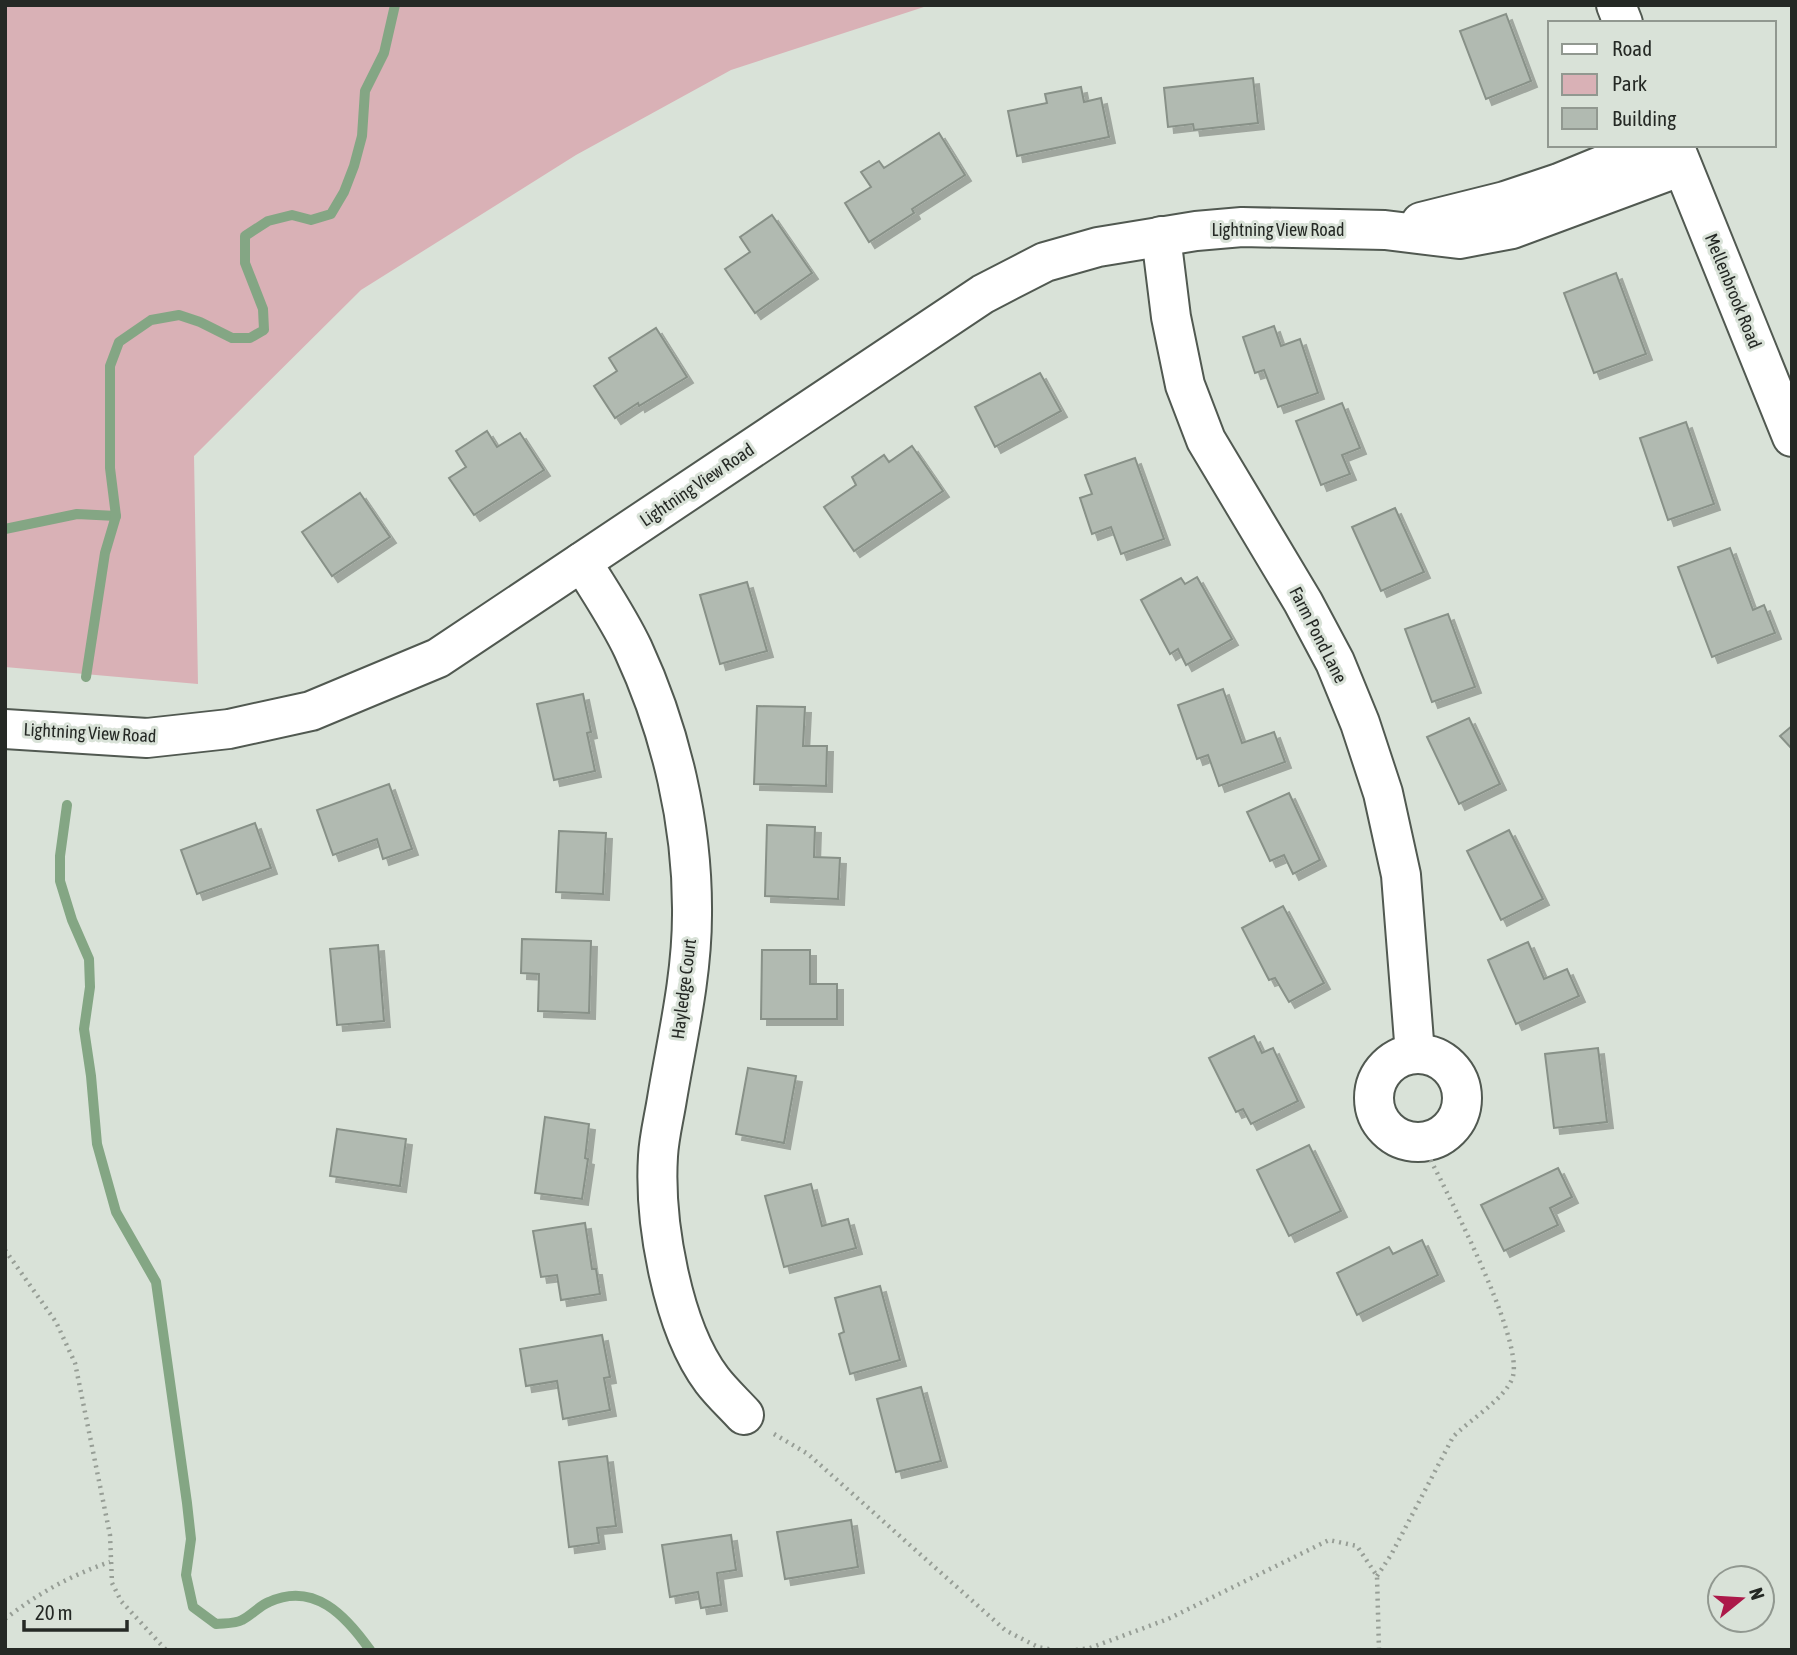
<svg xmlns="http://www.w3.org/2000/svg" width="1797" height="1655" font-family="'Asap Condensed',sans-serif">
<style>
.green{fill:#d9b1b6}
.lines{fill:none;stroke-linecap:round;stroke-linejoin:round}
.stream{stroke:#84a684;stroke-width:10}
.building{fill:#b1bab1;stroke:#889188;stroke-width:2;filter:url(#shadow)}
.minor-casing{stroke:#515951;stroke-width:42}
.path{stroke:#979e96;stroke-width:4.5;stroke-dasharray:2 5;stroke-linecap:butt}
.minor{stroke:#fff;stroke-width:38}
.labels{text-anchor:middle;stroke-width:6;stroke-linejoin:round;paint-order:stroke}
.street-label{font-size:18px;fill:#252925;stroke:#d9e2d8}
</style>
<defs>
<filter id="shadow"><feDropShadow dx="6" dy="6" stdDeviation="0" flood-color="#0004"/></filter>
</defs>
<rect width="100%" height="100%" fill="#d9e2d8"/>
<path class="green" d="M5 5H930L731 70 576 155 361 290 194 456 198 684 5 667Z"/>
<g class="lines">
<g class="stream">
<path d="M5 529 77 514 116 516"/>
<path d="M86 677 105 553 116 516 110 468V366L119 342 151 320 179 315 200 322 232 338H250L264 330 263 309 245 263V236L268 221 292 215 311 220 331 214 344 192 354 166 362 136 365 91 384 53 395 5"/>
<path d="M67 805 60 856V881L72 920 89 959 90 987 84 1029 91 1076 97 1144 116 1212 156 1282 187 1503 191 1539 186 1575 193 1607 216 1624C224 1623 235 1624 242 1620 252 1615 259 1606 269 1602 314 1581 346 1616 370 1650"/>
</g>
</g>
<g class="building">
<path d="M1506 14 1531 81 1486 99 1460 31Z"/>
<path d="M1253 78 1258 123 1194 130 1193 124 1168 127 1164 88Z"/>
<path d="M1081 87 1084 102 1101 98 1109 137 1017 156 1008 111 1047 103 1045 94Z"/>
<path d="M939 133 965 175 912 209 914 213 869 242 845 203 871 187 861 172 879 161 884 168Z"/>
<path d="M772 215 812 273 755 313 725 269 750 252 740 237Z"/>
<path d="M1616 273 1646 354 1594 373 1564 293Z"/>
<path d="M1274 326 1281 346 1300 339 1318 393 1278 407 1264 370 1255 373 1243 337Z"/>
<path d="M656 328 687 377 639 406 638 403 615 418 594 386 617 371 609 358Z"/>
<path d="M1040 373 1061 411 995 447 975 407Z"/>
<path d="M1342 403 1360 448 1342 455 1350 474 1321 485 1296 421Z"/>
<path d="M1686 422 1714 504 1668 520 1640 438Z"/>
<path d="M487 431 497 447 520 433 544 470 474 515 449 478 466 467 456 451Z"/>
<path d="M912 446 943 491 854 551 824 507 856 485 852 477 884 455 889 462Z"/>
<path d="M1135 458 1164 539 1121 554 1111 527 1092 534 1080 498 1092 494 1085 475Z"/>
<path d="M360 493 390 537 332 576 302 532Z"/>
<path d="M1395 508 1424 572 1381 591 1352 527Z"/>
<path d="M1730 548 1753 610 1764 605 1775 633 1712 657 1678 567Z"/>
<path d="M1197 577 1232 639 1186 665 1178 649 1170 654 1141 600 1181 578 1185 584Z"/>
<path d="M747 582 767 651 720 664 700 595Z"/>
<path d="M1448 614 1475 687 1432 702 1405 629Z"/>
<path d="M1223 689 1242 743 1274 732 1285 762 1219 786 1208 755 1197 759 1178 705Z"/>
<path d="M583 694 591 732 587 733 595 771 554 780 537 704Z"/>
<path d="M757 706 805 707 803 746H827L826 786 754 784Z"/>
<path d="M1469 718 1500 784 1459 804 1427 737Z"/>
<path d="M1792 726V749L1780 736Z"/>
<path d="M389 784 412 849 383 859 377 839 333 855 317 810Z"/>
<path d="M1289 793 1320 860 1293 874 1284 855 1270 861 1247 812Z"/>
<path d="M255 823 271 868 197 894 181 850Z"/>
<path d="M767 825 815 827 814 857 840 858 838 899 765 896Z"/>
<path d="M1509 830 1543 899 1501 920 1467 851Z"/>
<path d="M559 831 606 833 603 894 556 892Z"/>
<path d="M1283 906 1324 983 1289 1002 1275 978 1269 980 1242 928Z"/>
<path d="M522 939 591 941 589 1013 538 1011 539 974 521 973Z"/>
<path d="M1528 942 1544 979 1567 969 1579 996 1516 1024 1488 960Z"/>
<path d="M378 945 384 1021 337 1025 330 949Z"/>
<path d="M762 950H810V984H837V1019H761Z"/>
<path d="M1254 1036 1262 1053 1273 1048 1298 1101 1251 1124 1243 1109 1236 1112 1209 1058Z"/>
<path d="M1598 1048 1607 1122 1554 1128 1545 1054Z"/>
<path d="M748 1068 796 1076 784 1143 736 1134Z"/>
<path d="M545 1117 589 1124 585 1158 588 1159 582 1199 535 1193Z"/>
<path d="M337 1129 406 1139 400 1186 330 1176Z"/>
<path d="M1309 1145 1341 1211 1289 1236 1257 1170Z"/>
<path d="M1558 1168 1572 1197 1550 1208 1558 1225 1504 1251 1481 1205Z"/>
<path d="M811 1184 822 1226 848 1219 856 1248 784 1267 765 1196Z"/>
<path d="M585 1223 592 1269H596L600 1294 561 1300 557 1275 541 1277 533 1231Z"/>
<path d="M1422 1240 1438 1275 1357 1315 1337 1273 1389 1247 1393 1254Z"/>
<path d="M880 1286 900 1360 850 1374 839 1334 844 1332 835 1298Z"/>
<path d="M602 1335 610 1377 604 1378 610 1410 563 1419 557 1381 526 1386 520 1349Z"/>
<path d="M921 1387 941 1461 896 1472 877 1399Z"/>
<path d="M607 1456 616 1526 597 1528 599 1543 569 1547 559 1462Z"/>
<path d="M851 1520 858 1567 785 1579 777 1532Z"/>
<path d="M731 1535 736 1570 717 1573 721 1605 701 1608 698 1592 670 1597 662 1545Z"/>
</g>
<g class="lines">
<g class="minor-casing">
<g id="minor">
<path d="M1616 5 1623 23"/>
<path d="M1674 145 1792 437"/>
<path d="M1421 222 1505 201 1559 183 1652 145"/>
<path d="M1161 236 1171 317 1185 385 1206 440 1303 602 1335 662 1360 723 1383 793 1401 875 1415 1054"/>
<path d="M582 562C599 590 619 619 633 649 671 731 693 825 692 915 692 977 677 1039 667 1099 664 1118 659 1137 658 1156 654 1221 672 1327 712 1380 721 1392 733 1403 744 1415"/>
<path d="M5 729 147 738 229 729 311 711 438 658 983 294 1045 262 1098 247 1196 231 1242 227 1385 230 1459 239 1512 229 1682 166"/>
<circle cx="1418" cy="1098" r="44"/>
</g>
</g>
<g class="path">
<path d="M5 1250 56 1322 75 1363 110 1535 112 1583 121 1601 166 1650"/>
<path d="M774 1434 808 1454 1005 1630 1038 1647 1053 1650"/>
<path d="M1377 1576 1391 1555 1453 1437C1469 1420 1507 1398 1513 1376 1523 1336 1443 1185 1422 1143"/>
<path d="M5 1619C37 1594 71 1575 110 1562"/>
<path d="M1076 1650 1090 1648 1168 1619 1329 1540 1357 1546 1377 1576 1379 1650"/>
</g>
<use href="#minor" class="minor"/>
</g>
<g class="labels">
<g class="street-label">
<text x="1278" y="236">Lightning View Road</text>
<text transform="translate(1733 291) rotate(68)" y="6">Mellenbrook Road</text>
<text transform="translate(697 485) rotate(-34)" y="6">Lightning View Road</text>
<text transform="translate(1318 635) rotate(63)" y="6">Farm Pond Lane</text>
<text transform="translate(90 733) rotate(3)" y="6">Lightning View Road</text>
<text transform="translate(684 989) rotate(-83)" y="6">Hayledge Court</text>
</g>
</g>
<rect width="1797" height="1655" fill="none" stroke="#252925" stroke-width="14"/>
<rect x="1548" y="21" width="228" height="126" fill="#d9e2d8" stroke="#919890" stroke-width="2"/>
<rect x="1562" y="44" width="35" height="10" fill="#ffffff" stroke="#919890" stroke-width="2"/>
<text x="1612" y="56" font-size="21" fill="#252925">Road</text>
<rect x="1562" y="74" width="35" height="21" fill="#d9b1b6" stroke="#919890" stroke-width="2"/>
<text x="1612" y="91" font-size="21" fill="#252925">Park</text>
<rect x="1562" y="108" width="35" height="21" fill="#b1bab1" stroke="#919890" stroke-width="2"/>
<text x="1612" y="126" font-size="21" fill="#252925">Building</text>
<g transform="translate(1741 1599) rotate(72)"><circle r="33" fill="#d9e2d8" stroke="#919890" stroke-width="2"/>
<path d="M0-5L12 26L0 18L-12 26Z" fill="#ac1949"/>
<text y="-10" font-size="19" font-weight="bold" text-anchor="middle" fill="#252925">N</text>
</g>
<path d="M24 1620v10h103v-10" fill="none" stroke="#252925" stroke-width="3.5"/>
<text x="35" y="1620" font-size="21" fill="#252925" stroke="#d9e2d8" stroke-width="5" paint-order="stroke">20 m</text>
</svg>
